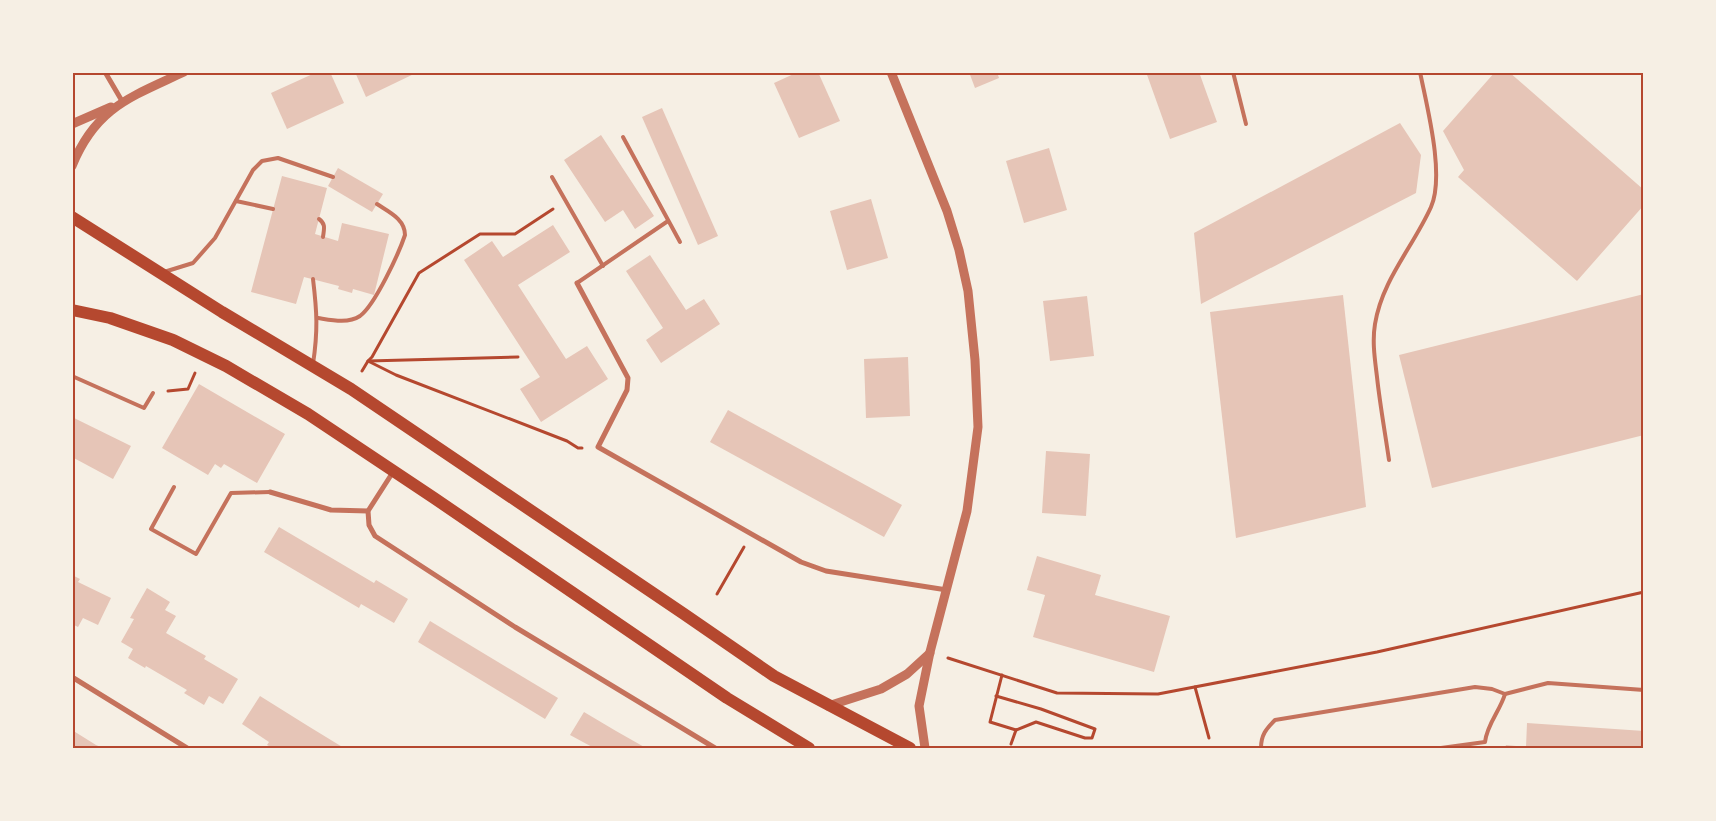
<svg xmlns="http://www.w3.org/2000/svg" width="1716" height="821" font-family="'Roboto Serif',serif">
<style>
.building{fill:#e6c5b7}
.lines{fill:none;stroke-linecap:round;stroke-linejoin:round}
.path{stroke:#b5482f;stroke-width:3}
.service{stroke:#c5725c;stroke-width:4}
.minor{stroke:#c5725c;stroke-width:5}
.tertiary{stroke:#c5725c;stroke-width:9}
.primary{stroke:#b5482f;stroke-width:12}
.neatline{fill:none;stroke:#b5482f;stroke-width:2}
</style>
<rect width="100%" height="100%" fill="#f6efe4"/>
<g class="building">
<path d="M317 72H330L344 103 287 129 271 93Z"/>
<path d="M355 72H418L366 97Z"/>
<path d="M798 72H818L840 121 799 138 774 83Z"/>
<path d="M969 72H997L999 78 975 88Z"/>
<path d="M1146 72H1199L1217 122 1170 139Z"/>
<path d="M1495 72H1509L1644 190V205L1577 281 1458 177 1464 170 1443 131Z"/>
<path d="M662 108 718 236 698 245 642 117Z"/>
<path d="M1400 123 1421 155 1416 193 1201 304 1194 233Z"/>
<path d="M601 135 654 216 635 229 623 210 605 222 564 160Z"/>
<path d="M1049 148 1067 210 1024 223 1006 161Z"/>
<path d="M338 168 383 194 372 212 328 186Z"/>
<path d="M282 176 327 188 315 234 338 241 342 223 389 234 374 295 353 289 352 293 338 289 339 286 304 277 296 304 251 292Z"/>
<path d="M871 199 888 258 847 270 830 211Z"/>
<path d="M553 225 570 252 518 285 566 359 587 346 608 379 541 422 520 389 540 377 464 260 492 241 503 257Z"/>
<path d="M650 255 686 310 704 299 720 324 661 363 646 340 663 328 626 271Z"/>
<path d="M1644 294V435L1432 488 1399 355Z"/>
<path d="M1343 295 1366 507 1236 538 1210 312Z"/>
<path d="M1087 296 1094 356 1050 361 1043 301Z"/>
<path d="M908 357 910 416 866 418 864 359Z"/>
<path d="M199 384 285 434 257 483 224 464 221 468 215 464 208 475 162 448Z"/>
<path d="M728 410 902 505 884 537 710 442Z"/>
<path d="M72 417 131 446 113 479 72 457Z"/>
<path d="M1046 451 1090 454 1086 516 1042 513Z"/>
<path d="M279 527 374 583 376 580 408 599 394 623 361 604 359 608 264 552Z"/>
<path d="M1037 556 1101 575 1095 595 1170 616 1154 672 1033 637 1045 595 1027 590Z"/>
<path d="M72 575 80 579 78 582 111 598 98 625 83 618 78 627 72 624Z"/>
<path d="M147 588 170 602 165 610 176 616 166 633 206 656 204 659 238 679 223 704 209 696 204 705 184 693 187 690 146 666 145 668 128 658 133 649 121 642 134 619 130 618Z"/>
<path d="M430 621 558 698 545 719 418 642Z"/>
<path d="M260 696 308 726 344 748H273L267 745 269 742 242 724Z"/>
<path d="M584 712 616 731 646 748H594L570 735Z"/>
<path d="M1527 723 1644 731V748H1505L1506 745 1526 747Z"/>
<path d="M72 730 96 745 103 748H72Z"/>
</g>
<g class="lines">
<g class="path">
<path d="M553 209 515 234H480L419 273 372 357 368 361 396 375 567 441 578 448H582"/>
<path d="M362 371 368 361 518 357"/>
<path d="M168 391 188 389 195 373"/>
<path d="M717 594 744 547"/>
<path d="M948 658 1057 693 1158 694 1377 652 1644 592"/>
<path d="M1002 675 990 722 1016 730 1011 744"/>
<path d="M1195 687 1209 738"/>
<path d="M996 696 1041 709 1095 729 1092 738H1085L1036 722 1016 730"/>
</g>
<g class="service">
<path d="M1233 72 1246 124"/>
<path d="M623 137 680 242"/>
<path d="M552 177 603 266"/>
<path d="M236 201 273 209"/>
<path d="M319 219C326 224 324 229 323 237"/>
<path d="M164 272 193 263 215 238 253 170 262 161 278 158 333 177"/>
<path d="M577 283 668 221"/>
<path d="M318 318C331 320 348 324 360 316 375 305 399 253 405 235 405 219 389 212 377 204"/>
<path d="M313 364C318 331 317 312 313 279"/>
<path d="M72 376 144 408 153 393"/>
<path d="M1389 460C1385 432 1380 405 1377 377 1375 360 1372 342 1375 324 1382 280 1413 247 1431 207 1445 175 1427 107 1420 72"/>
<path d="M174 487 151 529 196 554 231 493 270 492"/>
<path d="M1261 748C1261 735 1266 729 1275 720L1475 687 1492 689 1505 694 1548 683 1644 690"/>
<path d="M1441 748 1485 742C1487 724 1500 711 1505 694"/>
</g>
<g class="minor">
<path d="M105 72 122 101"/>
<path d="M577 283 628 378 627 390 598 447 801 562 826 571 947 590"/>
<path d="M393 472 368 511 369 525 375 536 515 627 715 748"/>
<path d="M270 492 331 510 368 511"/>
<path d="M72 677 187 748"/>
</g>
<g class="tertiary">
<path d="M891 72 947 211 959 250 968 291 975 360 978 427 967 511 930 652 919 706 925 748"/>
<path d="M72 124 111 107"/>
<path d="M72 166C96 107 131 97 184 72"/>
<path d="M828 706 881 689 907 674 930 653"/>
</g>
<g class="primary">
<path d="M72 217 222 312 351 389 684 614 774 676 910 748"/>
<path d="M72 310 110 318 173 340 226 366 255 383 308 414 434 498 727 698 809 748"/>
</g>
</g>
<rect width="1716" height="821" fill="none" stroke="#f6efe4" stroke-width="148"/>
<rect x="74" y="74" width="1568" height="673" class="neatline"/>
</svg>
